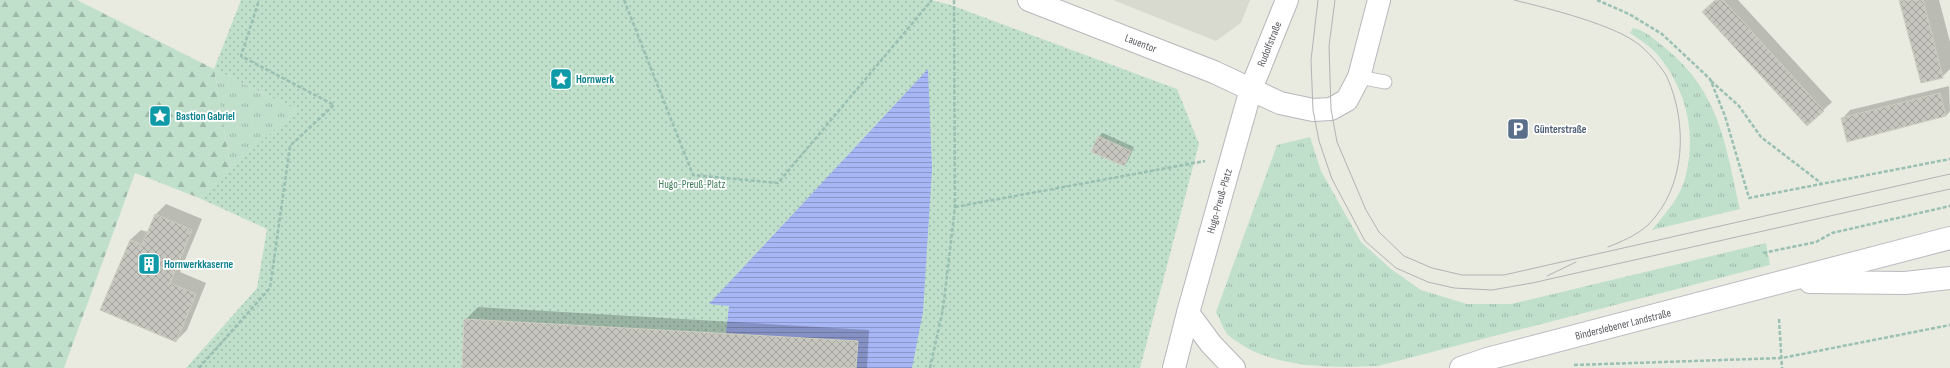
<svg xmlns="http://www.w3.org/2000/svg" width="1950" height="368" font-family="'Sofia Sans Condensed',sans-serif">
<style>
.education{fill:#d9dacf}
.grass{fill:url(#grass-tufts)}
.forest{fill:url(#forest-firs)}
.park{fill:url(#park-dots)}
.water{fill:url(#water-rules)}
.shadow{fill:#0003}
.building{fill:url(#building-cross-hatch);stroke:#cecfc0}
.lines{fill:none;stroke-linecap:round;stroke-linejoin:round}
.lane-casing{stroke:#b7b7bc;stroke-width:15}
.street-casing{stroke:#b7b7bc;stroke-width:24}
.secondary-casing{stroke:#babac1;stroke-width:24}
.path{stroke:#9abfb3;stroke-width:2.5;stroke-dasharray:4 2;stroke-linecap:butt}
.lane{stroke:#fff;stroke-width:13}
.street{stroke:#fff;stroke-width:22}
.secondary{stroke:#fff;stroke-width:22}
.tram{stroke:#b3b3b4;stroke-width:1}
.labels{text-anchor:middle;stroke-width:3.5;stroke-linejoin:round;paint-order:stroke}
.street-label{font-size:11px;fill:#5a5a60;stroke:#fff}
.culture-label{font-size:11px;font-weight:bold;fill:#0d838f;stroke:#fff;text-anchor:start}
.service-label{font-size:11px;font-weight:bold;fill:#4e5e75;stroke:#fff;text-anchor:start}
.park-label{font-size:11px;fill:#3d7c57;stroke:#fff}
</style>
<defs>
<pattern id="grass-tufts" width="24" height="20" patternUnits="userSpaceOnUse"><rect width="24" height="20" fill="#c0e0cc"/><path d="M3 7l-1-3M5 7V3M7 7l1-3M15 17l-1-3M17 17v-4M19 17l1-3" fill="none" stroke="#9fb9a9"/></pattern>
<pattern id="forest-firs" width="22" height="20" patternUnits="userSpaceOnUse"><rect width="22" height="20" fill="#c0e0cc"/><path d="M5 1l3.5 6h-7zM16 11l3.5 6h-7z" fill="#9fb9a9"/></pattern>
<pattern id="park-dots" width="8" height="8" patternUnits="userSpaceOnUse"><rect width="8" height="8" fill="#c0e0cc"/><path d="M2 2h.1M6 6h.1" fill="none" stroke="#9fb9a9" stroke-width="1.8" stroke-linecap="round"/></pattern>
<pattern id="water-rules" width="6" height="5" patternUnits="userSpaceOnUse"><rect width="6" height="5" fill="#a7b6f5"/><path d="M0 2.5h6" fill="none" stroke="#8b97ca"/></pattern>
<pattern id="building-cross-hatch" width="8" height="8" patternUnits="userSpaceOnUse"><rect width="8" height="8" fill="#c6c6be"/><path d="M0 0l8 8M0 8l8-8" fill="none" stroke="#a4a49e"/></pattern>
</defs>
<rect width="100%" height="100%" fill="#e9ebe1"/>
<path class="education" d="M1113 0H1250L1241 23 1216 41Z"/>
<g class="grass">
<path d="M1633 28C1646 31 1654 39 1664 47 1720 92 1725 143 1740 209L1652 230C1663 216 1678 200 1684 182 1698 137 1687 89 1657 54 1650 46 1639 39 1630 33Z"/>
<path d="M214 69 297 110 231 170Z"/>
<path d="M1310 137 1321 171 1361 242 1391 269 1421 290 1467 304H1511L1766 243 1770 265 1378 366C1334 368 1279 368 1242 345 1238 342 1231 338 1227 334 1223 328 1220 319 1216 312L1277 145Z"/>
</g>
<path class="forest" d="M0 0H77L214 69 231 170 199 198 135 173 64 368H0Z"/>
<path class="park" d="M241 0H930L948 4 1177 89 1199 144 1140 368H186L257 288 267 229 199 198 297 110 214 69Z"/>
<path class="water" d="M928 69 932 169 923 312 912 368H856L726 334 729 306 709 304Z"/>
<g class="shadow">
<path d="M1715 0H1738L1832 102 1807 125Z"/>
<path d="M1900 0H1939L1950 42V69L1942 77Z"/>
<path d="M1949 86 1950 111 1946 116 1842 119 1850 110Z"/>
<path d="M1103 133 1134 147 1128 161 1124 165 1098 137Z"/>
<path d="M166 204 202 219 180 272 206 283 187 330 176 341 130 240 141 230 148 232 156 214Z"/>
<path d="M478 307 869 330 867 368H463L465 320Z"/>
</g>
<g class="building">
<path d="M1715 0H1723L1824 111 1807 126 1702 12Z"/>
<path d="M1899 0H1923L1943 78 1921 83Z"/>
<path d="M1940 93 1946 116 1847 142 1841 118Z"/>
<path d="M1098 136 1131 151 1124 166 1091 152Z"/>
<path d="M155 214 192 230 170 283 196 294 176 342 100 310 130 240 142 245Z"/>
<path d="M464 319 858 341 856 368H462Z"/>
</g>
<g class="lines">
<g class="lane-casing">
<path id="lane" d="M1359 77 1385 82"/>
</g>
<g class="street-casing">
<g id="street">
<path d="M1029 0 1214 72 1280 103 1313 110 1331 109 1347 100 1359 77 1379 0"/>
<path d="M1188 313 1211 344 1234 368"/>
<path d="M1174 368 1188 313 1251 89 1287 0"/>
</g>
</g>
<g class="secondary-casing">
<g id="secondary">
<path d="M1810 282 1905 283 1950 278"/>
<path d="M1461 368 1487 359 1950 238"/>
</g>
</g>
<g class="path">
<path d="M624 0 693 175 778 183 932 0"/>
<path d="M1597 0 1629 14 1662 34 1710 79 1725 116 1749 198 1950 159"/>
<path d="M1711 81 1739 106 1761 137 1821 183"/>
<path d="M955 207 1205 161"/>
<path d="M1763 253 1816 242 1832 233 1950 206"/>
<path d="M1779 319 1782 368"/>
<path d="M1574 365 1782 358 1950 325"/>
<path d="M199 368 270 288 290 146 334 105 241 56 259 0"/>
<path d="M930 368 943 309 955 207 954 0"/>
</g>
<use href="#lane" class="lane"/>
<use href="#street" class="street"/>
<use href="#secondary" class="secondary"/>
<g class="tram">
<path d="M1318 0 1311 60 1313 110 1319 141 1332 179 1365 241 1396 268 1428 282 1454 288 1492 290 1532 283 1950 189"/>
<path d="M1335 0 1329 46 1331 109 1337 142 1366 210 1379 232 1404 256 1432 268 1462 275H1504L1950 174"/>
<path d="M1514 0C1546 8 1618 25 1642 47 1649 53 1663 69 1667 77 1688 124 1686 187 1648 225 1637 235 1621 242 1608 247"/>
<path d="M1547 276 1576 262"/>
</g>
</g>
<defs>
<g id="sight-square" transform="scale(1.15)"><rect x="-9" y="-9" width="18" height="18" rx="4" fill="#0f9aa8" stroke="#fff"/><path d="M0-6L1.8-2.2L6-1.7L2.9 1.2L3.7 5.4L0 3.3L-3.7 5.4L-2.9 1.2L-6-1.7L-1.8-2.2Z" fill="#fff"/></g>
<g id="parking-square" transform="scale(1.15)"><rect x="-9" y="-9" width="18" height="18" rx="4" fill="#5c6f8a" stroke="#fff"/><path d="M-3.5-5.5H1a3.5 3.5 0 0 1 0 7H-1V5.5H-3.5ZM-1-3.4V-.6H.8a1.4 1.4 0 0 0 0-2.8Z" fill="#fff"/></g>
<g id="building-square" transform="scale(1.15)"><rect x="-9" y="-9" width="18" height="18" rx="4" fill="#0f9aa8" stroke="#fff"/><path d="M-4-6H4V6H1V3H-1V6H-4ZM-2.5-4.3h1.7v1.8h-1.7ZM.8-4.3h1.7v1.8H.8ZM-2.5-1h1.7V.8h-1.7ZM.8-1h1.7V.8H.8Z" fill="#fff"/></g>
</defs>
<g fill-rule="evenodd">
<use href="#sight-square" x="561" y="79"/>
<use href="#sight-square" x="160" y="116"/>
<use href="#parking-square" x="1518" y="129"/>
<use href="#building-square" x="149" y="264"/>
</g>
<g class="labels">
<g class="street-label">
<text transform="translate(1141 43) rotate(21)" y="4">Lauentor</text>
<text transform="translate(1269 44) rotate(-68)" y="4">Rudolfstraße</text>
<text transform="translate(1219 201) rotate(-74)" y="4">Hugo-Preuß-Platz</text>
<text transform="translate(1623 324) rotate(-14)" y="4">Binderslebener Landstraße</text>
</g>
<g class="culture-label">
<text x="576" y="83">Hornwerk</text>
<text x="176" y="120">Bastion Gabriel</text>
<text x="164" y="268">Hornwerkkaserne</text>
</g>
<g class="service-label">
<text x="1534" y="133">Günterstraße</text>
</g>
<g class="park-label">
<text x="692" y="188">Hugo-Preuß-Platz</text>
</g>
</g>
</svg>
